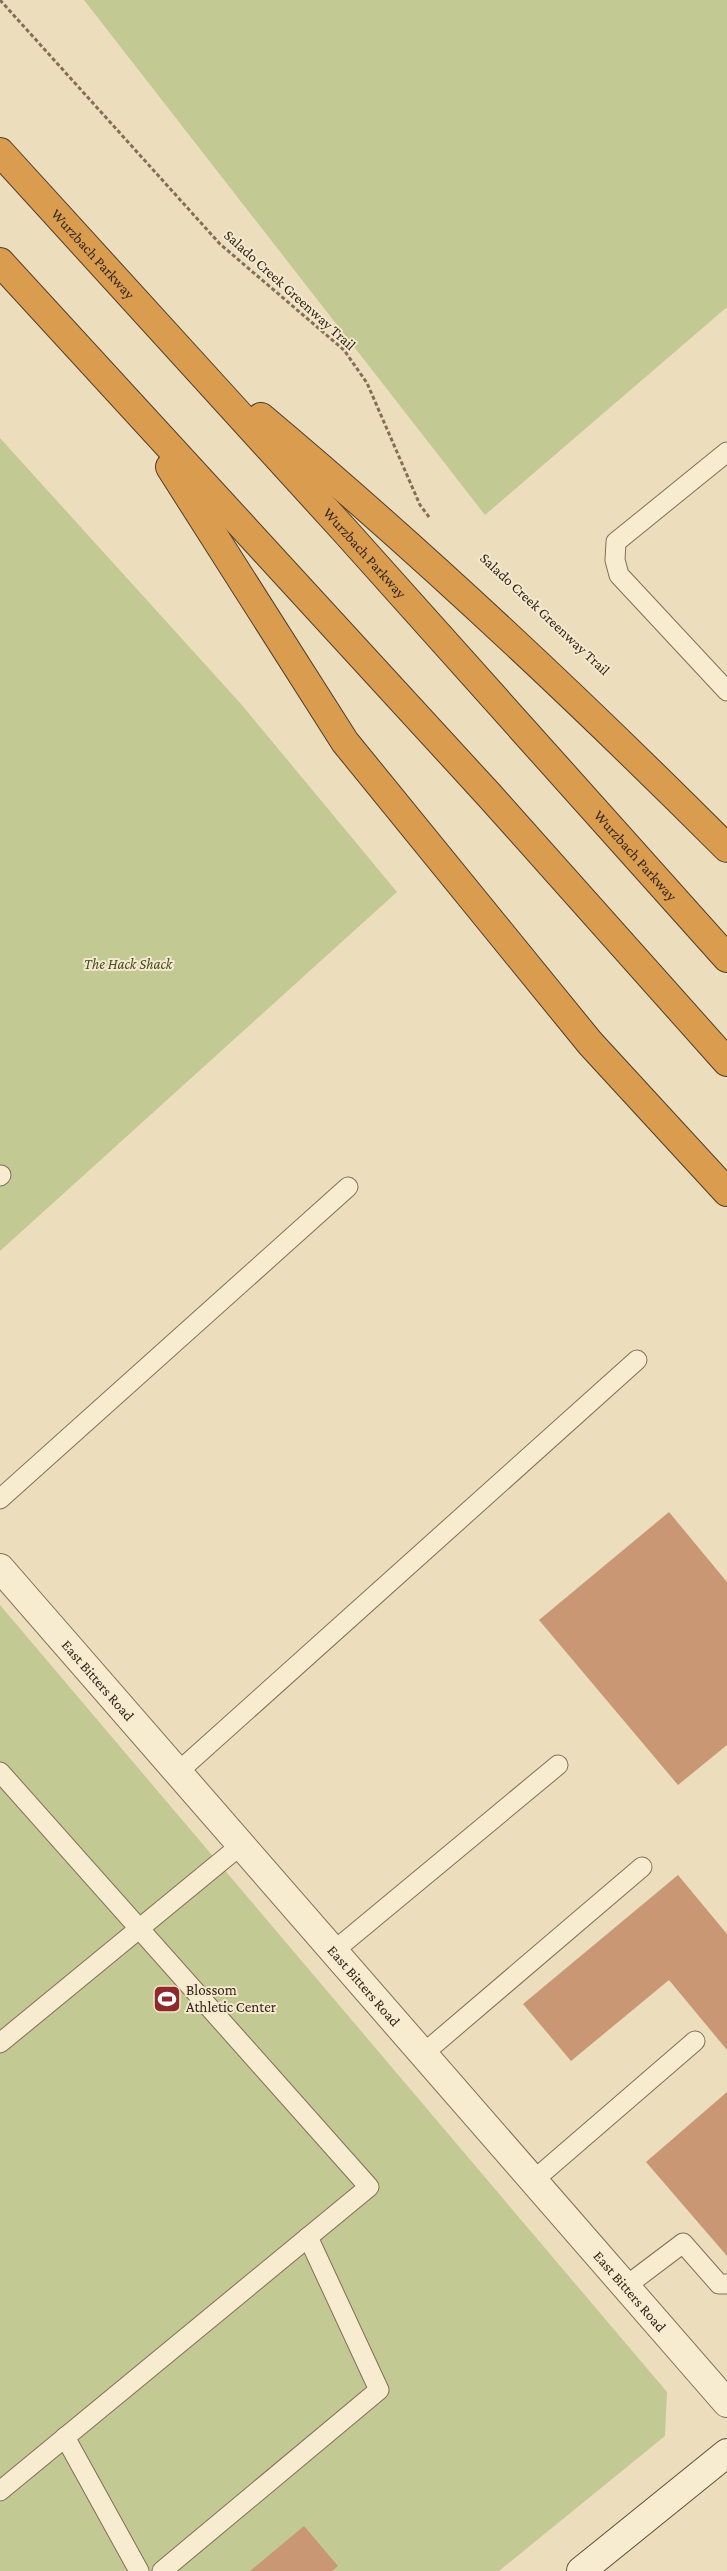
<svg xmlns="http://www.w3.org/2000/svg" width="727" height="2571" font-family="'Crimson Pro',serif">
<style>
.green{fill:#c3c992}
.building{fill:#c99774}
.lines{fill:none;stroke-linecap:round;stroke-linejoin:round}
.lane-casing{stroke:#836e57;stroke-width:21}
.street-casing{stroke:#836e57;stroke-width:30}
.secondary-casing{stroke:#644f3b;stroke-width:30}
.highway-casing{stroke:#503d2c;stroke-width:30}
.path{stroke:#836e57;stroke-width:3;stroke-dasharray:4 2.5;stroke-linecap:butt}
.lane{stroke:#f7ebd0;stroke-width:19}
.street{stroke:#f7ebd0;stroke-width:28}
.secondary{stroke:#f7ebd0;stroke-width:28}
.highway{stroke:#da9c4f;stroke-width:28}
.labels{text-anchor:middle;stroke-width:4;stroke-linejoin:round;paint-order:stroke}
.street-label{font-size:15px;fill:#33261b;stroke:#f4e8cd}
.park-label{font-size:15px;font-style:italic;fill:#444e23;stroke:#f4e8cd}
.poi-label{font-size:15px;fill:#33261b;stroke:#f4e8cd;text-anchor:start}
</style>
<rect width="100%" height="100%" fill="#ecdebd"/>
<g class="green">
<path d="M84 0H727V307L485 515Z"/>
<path d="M0 438 241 704 397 892 0 1251Z"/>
<path d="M0 1605 667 2392 665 2436 499 2571H0Z"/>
</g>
<g class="building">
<path d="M669 1512 727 1582V1745L678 1785 539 1620Z"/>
<path d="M678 1875 727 1934V2050L669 1980 571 2061 523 2004Z"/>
<path d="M727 2092V2256L646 2162Z"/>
<path d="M304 2526 338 2566 332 2571H250Z"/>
</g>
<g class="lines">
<g class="lane-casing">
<g id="lane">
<path d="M727 452 616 542 615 560 619 575 727 691"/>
<path d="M0 1176 1 1175"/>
<path d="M0 1499 348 1187"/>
<path d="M0 1772 369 2187 0 2491"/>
<path d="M178 1772 637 1360"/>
<path d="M335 1950 558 1765"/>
<path d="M0 2043 241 1845"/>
<path d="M424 2053 642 1867"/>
<path d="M534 2180 695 2041"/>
<path d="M626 2286 683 2243 719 2284H727"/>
<path d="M65 2437 139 2571"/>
<path d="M162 2571 379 2390 308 2237"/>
</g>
</g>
<g class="street-casing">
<g id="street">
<path id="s1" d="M0 1568 727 2403"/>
</g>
</g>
<g class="secondary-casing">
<path id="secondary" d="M581 2571 727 2453"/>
</g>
<g class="highway-casing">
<g id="highway">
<path id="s2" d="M0 152 346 532 727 958"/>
<path d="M0 262 489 795 727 1062"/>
<path d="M261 417C423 553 577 698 727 848"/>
<path d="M170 467 345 742 590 1043 727 1192"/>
</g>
</g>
<path class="path" d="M0 0 220 244 344 350 367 383 420 505 429 517"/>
<use href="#lane" class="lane"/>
<use href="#street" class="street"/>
<use href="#secondary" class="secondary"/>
<use href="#highway" class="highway"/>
</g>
<defs>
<g id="stadium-square" transform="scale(1.4375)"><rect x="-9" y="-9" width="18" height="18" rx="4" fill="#90292b" stroke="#f4e8cd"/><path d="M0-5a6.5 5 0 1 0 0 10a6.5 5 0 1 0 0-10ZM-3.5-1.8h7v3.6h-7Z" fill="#fff"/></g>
</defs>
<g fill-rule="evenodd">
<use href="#stadium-square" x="167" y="1999"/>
</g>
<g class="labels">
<g class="street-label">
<text dy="5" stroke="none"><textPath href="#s2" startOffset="138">Wurzbach Parkway</textPath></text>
<text transform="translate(290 290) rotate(42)" y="5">Salado Creek Greenway Trail</text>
<text dy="5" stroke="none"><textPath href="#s2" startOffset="542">Wurzbach Parkway</textPath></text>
<text transform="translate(545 614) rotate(43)" y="5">Salado Creek Greenway Trail</text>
<text dy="5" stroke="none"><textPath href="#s2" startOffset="948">Wurzbach Parkway</textPath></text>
<text dy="5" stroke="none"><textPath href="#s1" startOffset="149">East Bitters Road</textPath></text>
<text dy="5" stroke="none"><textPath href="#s1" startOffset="554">East Bitters Road</textPath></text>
<text dy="5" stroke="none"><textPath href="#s1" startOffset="959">East Bitters Road</textPath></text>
</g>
<g class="park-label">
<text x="128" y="969">The Hack Shack</text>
</g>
<g class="poi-label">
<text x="186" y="1995">Blossom<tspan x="186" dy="17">Athletic Center</tspan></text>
</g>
</g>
</svg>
